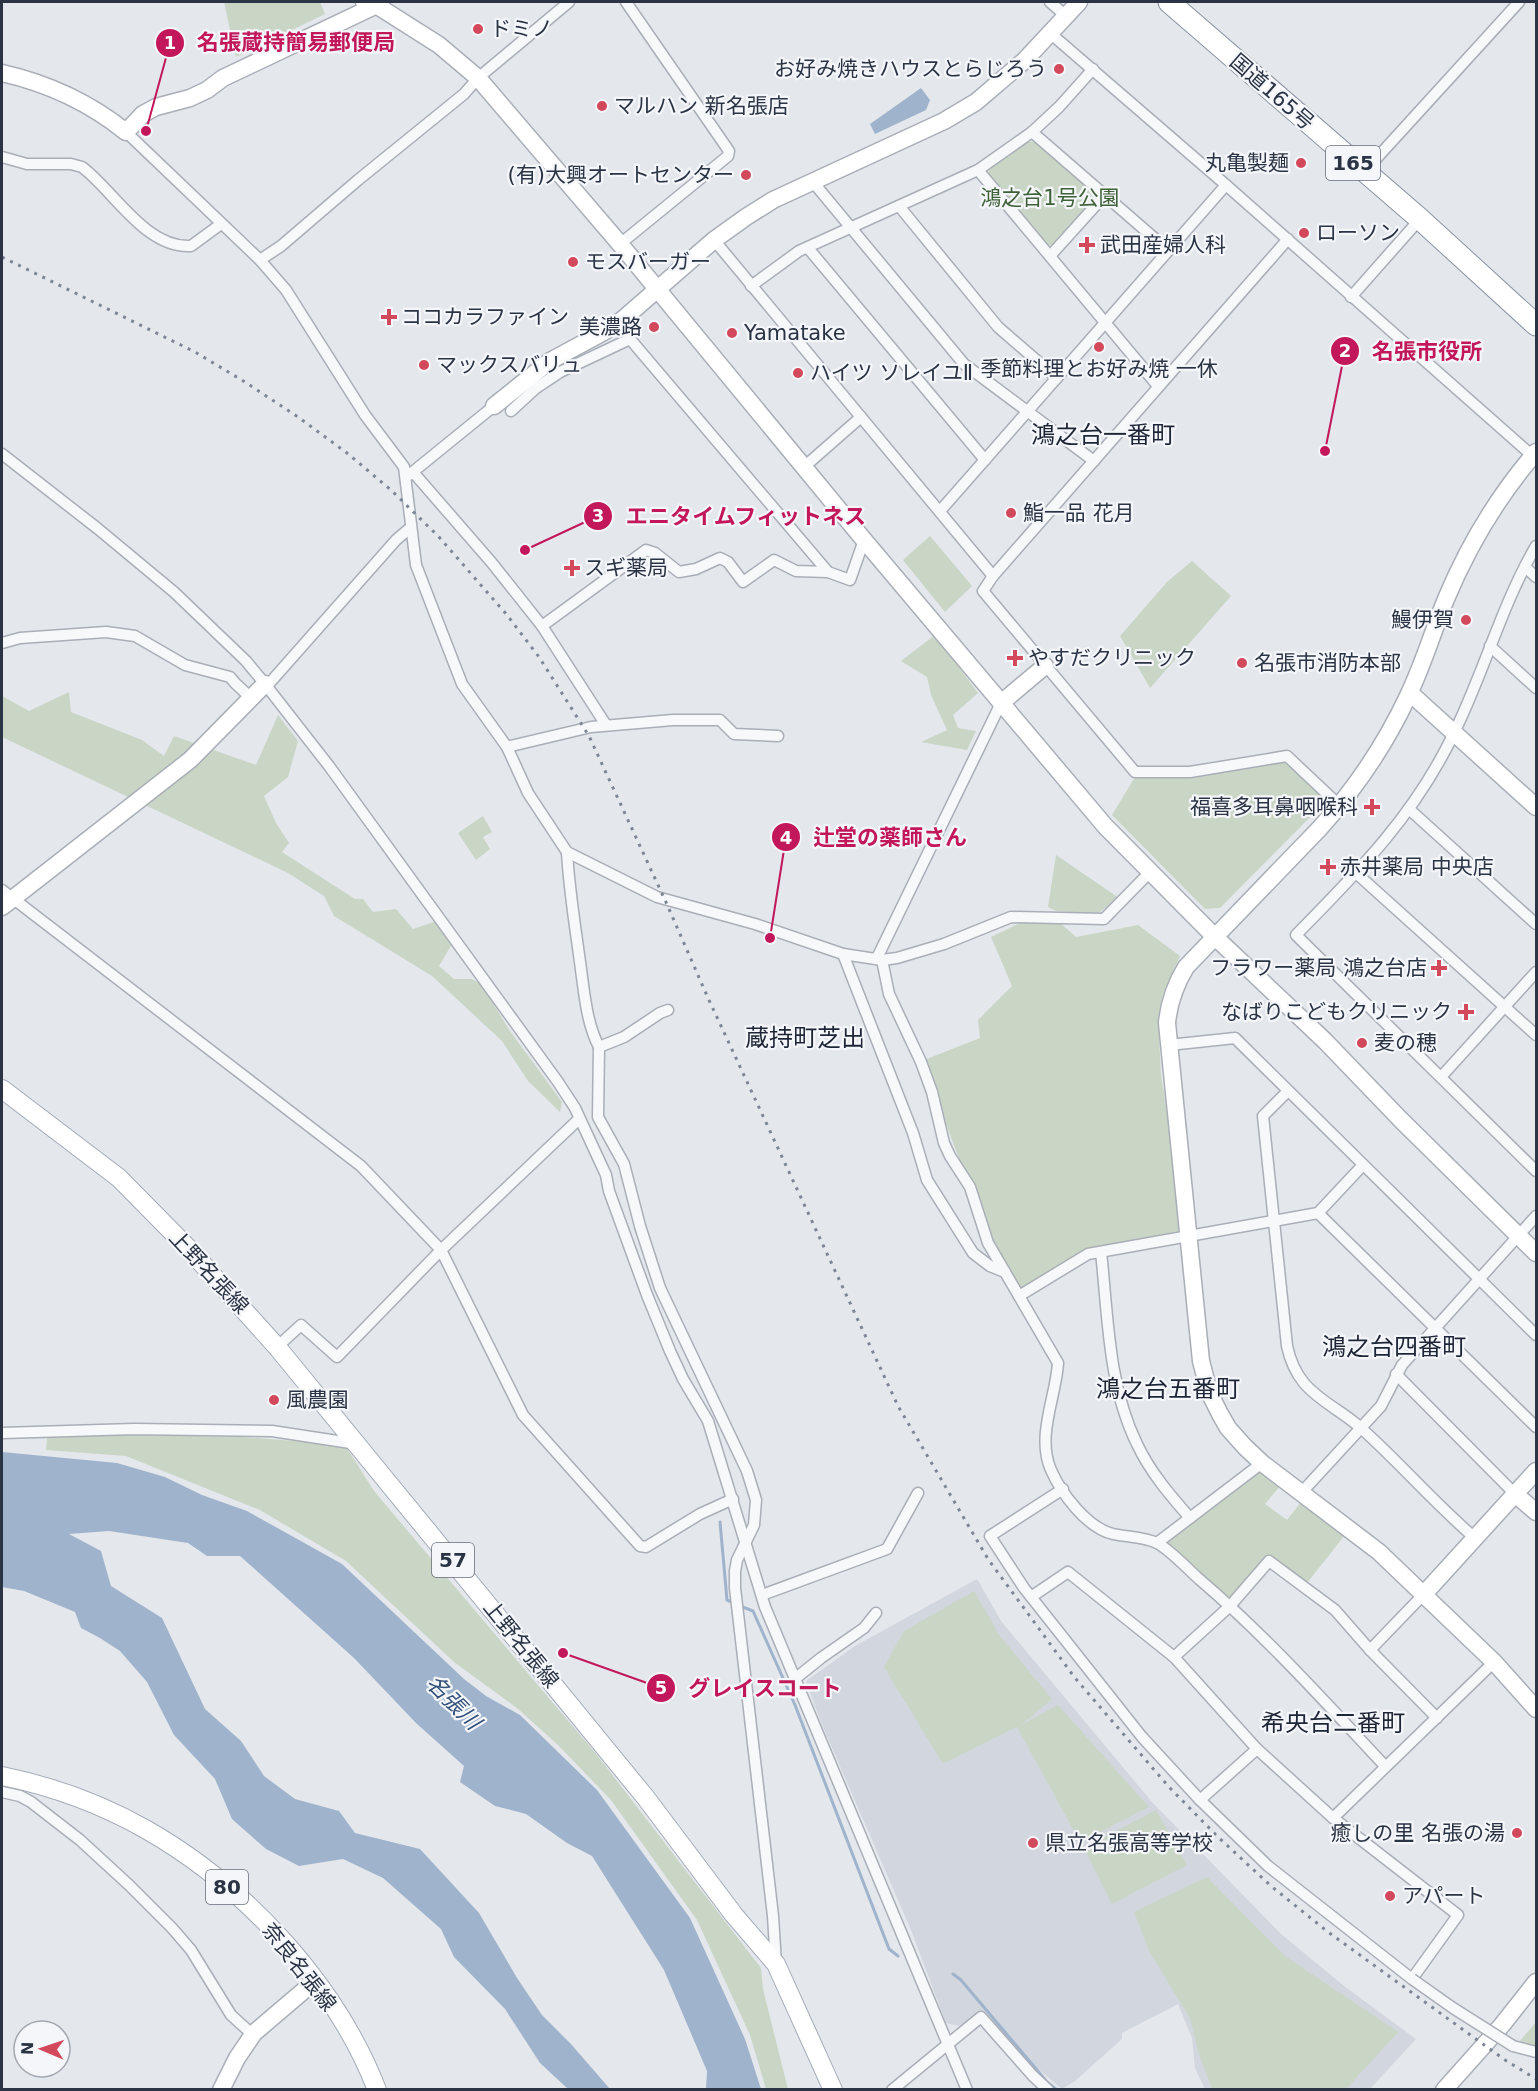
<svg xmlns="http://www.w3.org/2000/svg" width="1538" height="2091" font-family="'DejaVu Sans','Noto Sans JP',sans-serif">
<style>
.built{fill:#d2d6de}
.green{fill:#c9d6c5}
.water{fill:#9fb4cc}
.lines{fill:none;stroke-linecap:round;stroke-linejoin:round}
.stream{stroke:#9fb4cc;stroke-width:3}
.street-casing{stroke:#a9aeb7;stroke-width:13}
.secondary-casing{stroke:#a9aeb7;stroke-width:19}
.primary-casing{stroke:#a3abb8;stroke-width:20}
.highway-casing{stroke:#8b94a3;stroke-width:23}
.street{stroke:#f7f8fa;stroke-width:10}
.secondary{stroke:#fff;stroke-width:16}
.primary{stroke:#fff;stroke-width:18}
.highway{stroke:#fff;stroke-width:21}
.rail{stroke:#7d8696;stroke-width:3;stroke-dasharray:3 6;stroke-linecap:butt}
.street-bridge-casing{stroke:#a9aeb7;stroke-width:13;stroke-linecap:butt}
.street-bridge{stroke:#f7f8fa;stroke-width:10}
.poi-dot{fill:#d1495b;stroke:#f4f6f9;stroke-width:2}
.labels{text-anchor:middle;stroke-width:4.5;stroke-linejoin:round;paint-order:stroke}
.shield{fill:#f4f6f9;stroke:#676e7b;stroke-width:1.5}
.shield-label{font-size:20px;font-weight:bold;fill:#2b3445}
.poi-label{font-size:21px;fill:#2b3445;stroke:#f4f6f9;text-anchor:start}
.street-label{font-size:21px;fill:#2b3445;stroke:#f4f6f9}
.park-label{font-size:21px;fill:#3f6138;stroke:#f4f6f9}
.water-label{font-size:22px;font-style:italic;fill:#34527a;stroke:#f4f6f9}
.quarter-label{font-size:24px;fill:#1d2536;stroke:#f4f6f9}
.leader{fill:none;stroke:#c2185b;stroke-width:2}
.callout-dot{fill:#c2185b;stroke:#f4f6f9;stroke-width:2}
.mark-label{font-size:18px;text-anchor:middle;font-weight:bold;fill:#fff}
.callout-label{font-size:22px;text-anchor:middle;font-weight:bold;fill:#c2185b;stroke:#f4f6f9;stroke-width:4.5;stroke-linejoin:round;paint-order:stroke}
</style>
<rect width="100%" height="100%" fill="#e4e7ec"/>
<path class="built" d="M977 1579 1001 1621 1152 1802 1281 1934 1344 1986 1416 2039 1370 2089H1205L1195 2068 1192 2038 1178 2004 1122 2033V2039L1075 2081 1062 2089 1017 2051 982 2011 959 2026 946 2023 911 1930 820 1720 806 1681 855 1646Z"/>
<g class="green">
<path d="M224 2H320L325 14 236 57Z"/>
<path d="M1027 142H1035L1094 192V200L1054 245H1046L988 174 990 167Z"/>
<path d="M930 536 972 586 945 612 903 560Z"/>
<path d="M1192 561 1231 596 1150 688 1120 636 1167 582Z"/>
<path d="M935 635 978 693 953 715 958 728 976 731 967 750 921 742 947 730 931 695 927 677 901 661Z"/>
<path d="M69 692 71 712 142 740 164 756 174 736 256 765 278 715 298 741 288 777 264 796 276 823 289 843 282 852 355 899H363L373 912 396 909 413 929 437 921 452 944 439 966 454 979H472L481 984 510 1031 562 1102 560 1112 528 1081 502 1041 432 976 334 916 324 896 288 873 2 737V696L29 711Z"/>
<path d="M1280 762 1289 764 1322 796 1321 806 1220 908 1205 909 1112 815 1135 777H1190Z"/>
<path d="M483 816 492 832 483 837 490 849 476 860 458 833Z"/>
<path d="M1056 855 1119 898 1097 914 1056 911 1048 907Z"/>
<path d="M1022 922H1059L1076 937 1138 925 1180 956 1163 994 1158 1019 1161 1075 1176 1168 1183 1230 1085 1252 1017 1292C981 1217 950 1140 924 1060L980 1038 978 1020 1012 986 991 937Z"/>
<path d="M114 1435 243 1437 345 1445 374 1491 597 1755 761 1968 763 1989 788 2089H766L750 2035 697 1920 611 1800 558 1745 517 1708 454 1662 346 1561 260 1510 126 1456 46 1450 47 1438Z"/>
<path d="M1261 1468 1281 1485 1265 1504 1287 1520 1301 1502 1345 1535 1307 1583 1270 1558 1229 1601 1166 1542Z"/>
<path d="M974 1591 1000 1636 1052 1699 1021 1725 1058 1705 1149 1807 1080 1842 1017 1727 943 1764 884 1667 904 1631Z"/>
<path d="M1156 1810 1187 1865 1112 1904 1084 1848Z"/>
<path d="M1207 1877 1286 1957 1398 2032 1346 2089H1212L1199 2054 1190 2018 1150 1953 1134 1912Z"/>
<path d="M1536 2022V2047L1519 2042Z"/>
</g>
<g class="water">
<path d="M921 88 930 100 926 110 875 134 870 124Z"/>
<path d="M2 1452 117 1463 165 1477 202 1495 247 1511 342 1564 464 1679 486 1696 520 1715 597 1790 690 1918 745 2039 761 2089H706L707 2071 664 1970 592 1856 567 1843 526 1814 495 1806 460 1782 464 1766 416 1723 354 1658 240 1556H207L188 1543 109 1531 69 1534 101 1551 111 1586 162 1618 205 1709 241 1741 264 1776 295 1799 339 1811 355 1833 420 1849 479 1913 517 1978 542 2015 570 2043 610 2089H568L540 2063 505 2009 454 1957 441 1929 383 1878 343 1859 299 1866 266 1849 232 1819 215 1779 174 1735 147 1682 120 1651 100 1638 81 1628 75 1612 24 1591 2 1587Z"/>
</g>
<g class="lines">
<g class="stream">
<path d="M720 1522 727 1600 734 1603"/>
<path d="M740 1606 753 1611 795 1705 889 1949 898 1956"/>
<path d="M953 1974 961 1980 1048 2083 1057 2090"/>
</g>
<g class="street-casing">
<g id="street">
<path d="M1050 2 1066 16"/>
<path d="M1050 33 1226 185 1536 459"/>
<path d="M126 132 260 260 286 290 365 415 404 467 416 565 462 684 507 747 528 793 567 852 657 897 755 924 843 954 882 960 897 958 944 944 1011 917 1104 919 1150 872"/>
<path d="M1032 132 1168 250"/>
<path d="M2 157 27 164H71L82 167C114 191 146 249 191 246L221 224"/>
<path d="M978 170 1158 386"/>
<path d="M1364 172 1519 2"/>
<path d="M813 182 964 364 1094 461"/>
<path d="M899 206 998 327 1057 378"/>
<path d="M1288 239 993 576 983 591 1135 772H1190L1287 756 1340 806"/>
<path d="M714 240 993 576"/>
<path d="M620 244 728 156 729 151 626 2"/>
<path d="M808 248 985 460"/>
<path d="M1050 256 1105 195"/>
<path d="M260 260 281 246 358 180 464 94 478 78 569 2"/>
<path d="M751 286 799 251 978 170 1032 132 1059 107 1093 69"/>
<path d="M1351 297 1420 219"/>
<path d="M511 411 536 388 560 372 630 339 828 572"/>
<path d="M2 454 97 528 174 592 246 661 265 684 329 766 558 1082 575 1108 606 1175 609 1191 647 1295 670 1351 683 1379 708 1421 765 1607 967 2090"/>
<path d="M804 467 861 417"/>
<path d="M413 472 492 563 542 626 646 550 655 553 679 572 696 569 720 558 728 562 743 582 774 560 796 571 828 572 850 580 864 540"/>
<path d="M409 475 494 406"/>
<path d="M940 511 1226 185"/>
<path d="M1536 546C1501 606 1484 673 1453 735 1414 816 1358 872 1296 935L1536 1171"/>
<path d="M1525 567 1536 577"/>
<path d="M542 626 606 725"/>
<path d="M2 643 20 638 106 632 135 636 185 665 230 677 235 683 251 698"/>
<path d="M1490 646 1536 688"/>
<path d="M267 686 396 540 410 528"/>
<path d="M507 747 591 727 673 720H720L734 734 778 736"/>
<path d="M1409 809 1536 924"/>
<path d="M567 852C569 889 575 925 580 962 584 990 586 1022 599 1047L598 1117 624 1164 640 1226 660 1288 747 1471 756 1500 754 1525 737 1560 735 1571V1588L773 1916 776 1964"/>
<path d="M1356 873 1536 1035"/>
<path d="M2 890 361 1166 441 1250 523 1415 640 1546 646 1547 700 1514 733 1499"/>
<path d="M843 954 913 1133 927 1180 973 1253 990 1266 1005 1272"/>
<path d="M877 958 1001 703"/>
<path d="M882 960 889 994 921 1062 932 1092 944 1143 950 1156 970 1187 988 1243 1058 1363C1056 1397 1036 1436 1051 1470 1061 1493 1087 1528 1113 1534 1127 1537 1145 1537 1157 1543 1169 1549 1188 1569 1199 1579 1266 1636 1325 1702 1385 1766"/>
<path d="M1169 1045 1235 1038 1536 1335"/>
<path d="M599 1047 624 1037 660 1013 668 1010"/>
<path d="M1441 1077 1536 972"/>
<path d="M1288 1091 1263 1116 1287 1346C1290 1360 1295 1372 1304 1383 1320 1402 1344 1412 1362 1429 1401 1464 1435 1504 1475 1538"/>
<path d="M1318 1213 1536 1427"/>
<path d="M1101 1252C1108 1316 1108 1385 1137 1444 1150 1472 1170 1495 1190 1518"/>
<path d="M1019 1296 1088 1254 1318 1213 1363 1165"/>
<path d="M277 1347 301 1325 337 1357 441 1250 579 1119"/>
<path d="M1396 1374 1515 1494"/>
<path d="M2 1433 134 1429 272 1431 357 1444"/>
<path d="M1302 1492 1381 1406 1402 1365 1536 1216"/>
<path d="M1157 1543 1262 1463"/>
<path d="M762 1595 887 1549 918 1493"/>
<path d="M1031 1597 1068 1572 1174 1657 1257 1749 1333 1818 1458 1915 1412 1979 1268 1866 1200 1800 1142 1737 1024 1588 990 1536 1063 1489"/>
<path d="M1370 1650 1424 1594"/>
<path d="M1174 1657 1230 1606 1269 1561 1335 1610 1370 1650 1437 1718"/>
<path d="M796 1678 821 1658 864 1628 876 1613"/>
<path d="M2 1792 20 1796 31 1802 80 1840 129 1885 172 1928 191 1950 231 2015 253 2035"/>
<path d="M1200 1800 1257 1749"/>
<path d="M1333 1818 1494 1662"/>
<path d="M1513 2046 1536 2052"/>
<path d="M892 2090 981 2017 1033 2076 1048 2090"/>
</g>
</g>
<g class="secondary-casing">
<g id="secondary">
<path d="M364 2 376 5 439 45 478 78 620 244 864 540 1105 826 1214 936 1325 1041 1401 1120 1536 1253"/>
<path d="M2 73C46 83 90 103 126 132L143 114 156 107 190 98 207 90 223 78 381 3"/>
<path d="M494 406 550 361 602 333 622 320 714 240 746 217 773 200 944 121 976 102 1024 61 1079 2"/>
<path d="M1536 452C1498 496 1469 544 1446 599 1433 631 1423 665 1408 696 1385 745 1356 788 1320 828L1186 967C1175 985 1169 1002 1167 1023L1201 1361 1209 1392 1220 1414 1228 1428 1245 1447 1262 1463 1379 1552 1494 1662 1536 1709"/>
<path d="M1410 693 1536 807"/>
<path d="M1001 703 1045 666"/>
<path d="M2 907 190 760 265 684"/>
<path d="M1515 1494 1536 1512"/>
<path d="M1424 1594 1536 1471"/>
<path d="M221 2090 237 2058 254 2033 315 1981"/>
<path d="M1444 2090 1502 2025 1536 1982"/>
</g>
</g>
<g class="primary-casing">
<g id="primary">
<path d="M2 1089 119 1178 188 1248 277 1347 646 1798 734 1915 776 1964 833 2090"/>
<path d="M2 1776C51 1786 103 1805 147 1830 245 1886 336 1984 377 2090"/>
</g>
</g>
<g class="highway-casing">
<path id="highway" d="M1169 2 1420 219 1536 325"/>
</g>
<use href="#street" class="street"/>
<use href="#secondary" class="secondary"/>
<use href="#primary" class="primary"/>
<use href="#highway" class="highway"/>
<path class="rail" d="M2 257 195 352 245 382 298 417 347 453 391 490 439 537 507 615 539 657 589 736 665 900 708 998 898 1406 988 1559 1075 1678 1169 1787 1218 1837 1271 1886 1328 1932 1505 2060 1536 2079"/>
<g class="street-bridge-casing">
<path id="street-bridge" d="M1412 1979 1453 2008 1513 2046"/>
</g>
<use href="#street-bridge" class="street-bridge"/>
</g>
<g class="poi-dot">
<circle cx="478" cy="29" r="6"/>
<circle cx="1059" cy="69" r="6"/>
<circle cx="602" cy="106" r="6"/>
<circle cx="1301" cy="163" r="6"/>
<circle cx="746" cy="175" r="6"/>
<circle cx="1304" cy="233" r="6"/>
<path d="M1084 236h6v6h6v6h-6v6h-6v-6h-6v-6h6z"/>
<circle cx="573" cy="262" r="6"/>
<path d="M386 308h6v6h6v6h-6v6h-6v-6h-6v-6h6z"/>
<circle cx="654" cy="327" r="6"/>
<circle cx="732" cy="333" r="6"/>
<circle cx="1099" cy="347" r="6"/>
<circle cx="424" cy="365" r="6"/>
<circle cx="798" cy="373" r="6"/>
<circle cx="1011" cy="513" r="6"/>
<path d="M569 559h6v6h6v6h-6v6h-6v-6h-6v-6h6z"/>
<circle cx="1466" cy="620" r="6"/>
<path d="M1012 649h6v6h6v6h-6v6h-6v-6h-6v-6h6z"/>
<circle cx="1242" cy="663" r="6"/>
<path d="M1369 798h6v6h6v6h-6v6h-6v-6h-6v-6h6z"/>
<path d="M1325 858h6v6h6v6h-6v6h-6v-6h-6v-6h6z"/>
<path d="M1436 959h6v6h6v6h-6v6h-6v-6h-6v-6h6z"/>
<path d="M1463 1003h6v6h6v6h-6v6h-6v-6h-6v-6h6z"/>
<circle cx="1362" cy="1043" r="6"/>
<circle cx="274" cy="1400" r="6"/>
<circle cx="1517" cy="1833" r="6"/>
<circle cx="1033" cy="1843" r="6"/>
<circle cx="1390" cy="1896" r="6"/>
</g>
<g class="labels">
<g class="shield">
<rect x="1326" y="146" width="54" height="34" rx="4.5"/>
<rect x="432" y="1543" width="42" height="34" rx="4.5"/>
<rect x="206" y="1870" width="42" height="34" rx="4.5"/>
</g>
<g class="shield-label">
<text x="1353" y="170">165</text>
<text x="453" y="1567">57</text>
<text x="227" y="1894">80</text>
</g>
<g class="poi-label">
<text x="490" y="36">ドミノ</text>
<text x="1047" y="76" text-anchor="end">お好み焼きハウスとらじろう</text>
<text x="614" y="113">マルハン 新名張店</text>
<text x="1289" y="170" text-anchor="end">丸亀製麺</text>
<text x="734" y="182" text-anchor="end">(有)大興オートセンター</text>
<text x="1316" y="240">ローソン</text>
<text x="1100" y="252">武田産婦人科</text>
<text x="585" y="269">モスバーガー</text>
<text x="401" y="324">ココカラファイン</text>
<text x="642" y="334" text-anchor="end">美濃路</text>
<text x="744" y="340">Yamatake</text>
<text x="436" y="372">マックスバリュ</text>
<text x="1099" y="376" text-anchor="middle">季節料理とお好み焼 一休</text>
<text x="810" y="380">ハイツ ソレイユⅡ</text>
<text x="1023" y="520">鮨一品 花月</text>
<text x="584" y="575">スギ薬局</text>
<text x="1454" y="627" text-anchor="end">鰻伊賀</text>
<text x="1028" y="665">やすだクリニック</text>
<text x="1254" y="670">名張市消防本部</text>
<text x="1358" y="814" text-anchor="end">福喜多耳鼻咽喉科</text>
<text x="1340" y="874">赤井薬局 中央店</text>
<text x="1427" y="975" text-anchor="end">フラワー薬局 鴻之台店</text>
<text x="1452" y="1019" text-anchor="end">なばりこどもクリニック</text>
<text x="1374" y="1050">麦の穂</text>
<text x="286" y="1407">風農園</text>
<text x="1505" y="1840" text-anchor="end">癒しの里 名張の湯</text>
<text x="1045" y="1850">県立名張高等学校</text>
<text x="1402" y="1903">アパート</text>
</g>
<g class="street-label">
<text transform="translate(1272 92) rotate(41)" y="7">国道165号</text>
<text transform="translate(209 1272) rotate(47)" y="7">上野名張線</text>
<text transform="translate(521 1644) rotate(51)" y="7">上野名張線</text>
<text transform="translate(299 1967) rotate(52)" y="7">奈良名張線</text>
</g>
<g class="park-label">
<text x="1050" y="205">鴻之台1号公園</text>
</g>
<g class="water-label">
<text transform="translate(454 1702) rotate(45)" y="8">名張川</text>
</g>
<g class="quarter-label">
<text x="1103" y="443">鴻之台一番町</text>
<text x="805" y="1046">蔵持町芝出</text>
<text x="1394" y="1355">鴻之台四番町</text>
<text x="1168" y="1397">鴻之台五番町</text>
<text x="1333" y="1731">希央台二番町</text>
</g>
</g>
<path class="leader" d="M146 131L170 43M1325 451L1345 351M525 550L598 516M770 938L786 837M563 1653L661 1688"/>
<g class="callout-dot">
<circle cx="146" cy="131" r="6"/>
<circle cx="1325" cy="451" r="6"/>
<circle cx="525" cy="550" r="6"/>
<circle cx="770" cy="938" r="6"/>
<circle cx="563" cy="1653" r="6"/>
<circle cx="170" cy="43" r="15"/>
<circle cx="1345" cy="351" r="15"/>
<circle cx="598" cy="516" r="15"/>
<circle cx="786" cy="837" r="15"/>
<circle cx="661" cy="1688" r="15"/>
</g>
<g class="mark-label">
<text x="170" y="49">1</text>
<text x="1345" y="357">2</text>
<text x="598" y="522">3</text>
<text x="786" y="844">4</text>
<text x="661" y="1694">5</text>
</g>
<g class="callout-label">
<text x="296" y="50">名張蔵持簡易郵便局</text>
<text x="1427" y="359">名張市役所</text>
<text x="746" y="524">エニタイムフィットネス</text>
<text x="890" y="845">辻堂の薬師さん</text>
<text x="765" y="1696">グレイスコート</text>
</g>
<rect width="1538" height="2091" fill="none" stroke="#2b3445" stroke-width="6"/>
<g transform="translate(42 2049) rotate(272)"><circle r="28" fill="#f4f6f9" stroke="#a4a8b1" stroke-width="1.5"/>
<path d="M0-4.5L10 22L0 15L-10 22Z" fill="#d1495b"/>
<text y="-9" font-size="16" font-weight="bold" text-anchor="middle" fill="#2b3445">N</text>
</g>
</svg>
